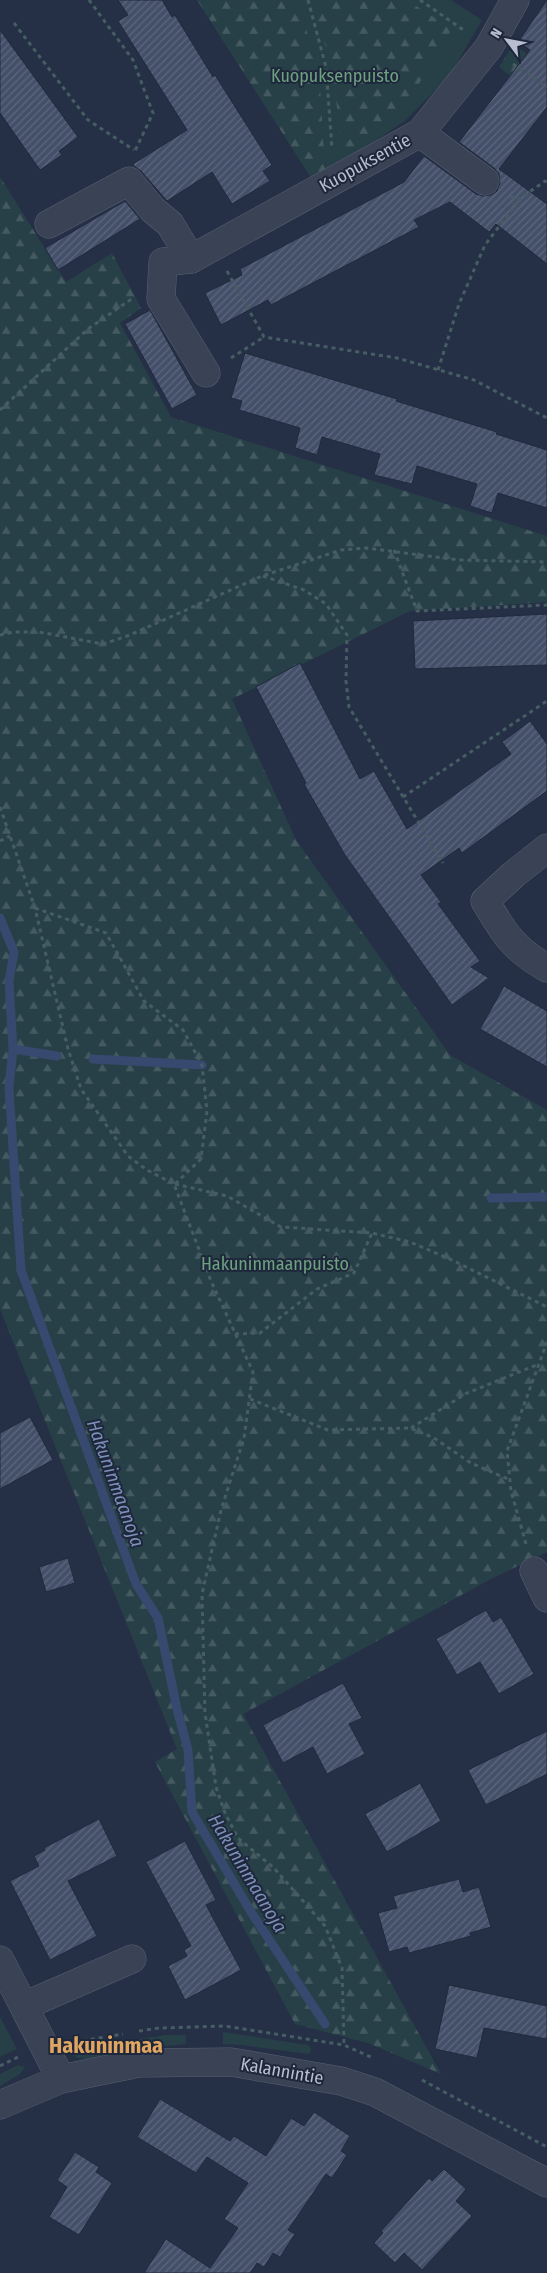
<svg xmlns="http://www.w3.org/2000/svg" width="547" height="2273" font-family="'Fira Sans Condensed',sans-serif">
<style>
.green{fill:#274047}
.forest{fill:url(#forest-firs)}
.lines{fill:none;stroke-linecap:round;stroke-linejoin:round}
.stream{stroke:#37496e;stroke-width:9}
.building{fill:url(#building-hatch);stroke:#20293d}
.minor-casing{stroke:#586073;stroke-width:29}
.path{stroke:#465d63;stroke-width:3;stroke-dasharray:4 4;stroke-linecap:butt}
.minor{stroke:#3a4255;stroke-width:28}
.labels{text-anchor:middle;stroke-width:4;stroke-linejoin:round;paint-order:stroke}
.park-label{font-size:18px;fill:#6da27f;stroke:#1e273b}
.street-label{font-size:18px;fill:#b8becf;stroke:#1e273b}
.water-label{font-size:19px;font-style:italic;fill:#7c8fb8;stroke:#1e273b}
.district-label{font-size:22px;font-weight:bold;fill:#e0a661;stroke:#1e273b}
</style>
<defs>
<pattern id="forest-firs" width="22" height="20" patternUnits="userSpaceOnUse" patternTransform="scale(1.25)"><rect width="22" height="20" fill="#274047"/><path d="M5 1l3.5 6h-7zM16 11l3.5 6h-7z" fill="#445a60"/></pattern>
<pattern id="building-hatch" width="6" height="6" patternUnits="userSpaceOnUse" patternTransform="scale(1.25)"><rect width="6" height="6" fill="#444f69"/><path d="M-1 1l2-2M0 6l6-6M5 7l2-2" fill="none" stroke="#5d677d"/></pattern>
</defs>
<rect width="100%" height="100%" fill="#253046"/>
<g class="green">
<path d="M197 0H451L482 20 450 75 405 121 343 162 312 179Z"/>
<path d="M0 2017 17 2049 0 2057Z"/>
<path d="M223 2032 308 2045 311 2048 310 2053 308 2054 241 2045 223 2044Z"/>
<path d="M166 2035H186V2044L135 2049 86 2059 78 2058 66 2051Z"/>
<path d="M18 2065 25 2067 20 2074 0 2086V2074Z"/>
</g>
<g class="forest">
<path d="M197 0H297L319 69 325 172 312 179Z"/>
<path d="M312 0H407L452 29 402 112 343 162 333 71Z"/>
<path d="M513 45 547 65V104L499 67Z"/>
<path d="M0 177 66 282 112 253 141 308 120 323 171 417 547 536V602L410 611 232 699 296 840 450 1055 547 1110V1552L489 1580 243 1714 441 2074 368 2043 295 2024 155 1762 177 1749 0 1309Z"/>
</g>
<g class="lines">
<g class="stream">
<path d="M0 918 14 952 9 981 13 1049 9 1088 21 1270 136 1584 158 1618 177 1709 188 1750 192 1812 251 1912 325 2024"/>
<path d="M13 1049 57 1056"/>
<path d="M93 1059 202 1065"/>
<path d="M491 1198 547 1197"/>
</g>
</g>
<g class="building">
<path d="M118 0H162L172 17 175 15 213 77 215 75 272 165 263 171 270 181 232 204 212 172 167 201 141 171 134 166 133 164 187 130 118 21 128 15Z"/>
<path d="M547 0V107L499 169 547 204V264L496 224 489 232 450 202 414 220 419 227 271 305 268 300 221 325 205 293 242 275 240 269 404 182 424 156 476 194 483 196 491 195 497 191 500 183 499 174 494 168 459 142 530 50 518 42Z"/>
<path d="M0 30 78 137 59 151 62 155 40 170 0 113Z"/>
<path d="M125 201 140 219 58 270 45 248Z"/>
<path d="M150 310 197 395 172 409 125 324Z"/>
<path d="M245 353 397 399 396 401 497 432 496 434 547 450V508L498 493 492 513 470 506 477 484 417 466 412 484 374 475 380 454 322 437 317 455 295 448 300 428 239 410 242 401 231 398Z"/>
<path d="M547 614V665L415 669 413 621Z"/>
<path d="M300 663 360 779 374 771 407 829 511 754 502 742 530 721 547 744V791L462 853 459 848 421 875 441 902 438 904 480 961 471 967 489 978 452 1005 345 855 304 784 306 783 256 687Z"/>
<path d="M504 986 547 1011V1067L480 1029Z"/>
<path d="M30 1417 53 1460 0 1489V1433Z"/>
<path d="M68 1558 75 1583 46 1592 39 1567Z"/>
<path d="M486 1610 493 1622 501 1617 534 1674 499 1694 480 1662 457 1675 436 1639Z"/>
<path d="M343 1683 362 1718 349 1724 365 1754 327 1774 313 1747 283 1763 263 1725Z"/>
<path d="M547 1731V1774L486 1805 468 1770Z"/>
<path d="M420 1783 441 1821 387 1852 365 1814Z"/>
<path d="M99 1819 117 1856 68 1881 97 1936 50 1960 10 1881 39 1866 34 1856 45 1850 44 1848Z"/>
<path d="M185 1841 216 1900 206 1905 241 1970 185 2000 168 1966 187 1956 184 1950 191 1946 146 1862Z"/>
<path d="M459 1879 463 1892 479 1887 491 1927 470 1933 471 1936 409 1953 407 1947 389 1952 378 1913 397 1908 393 1896Z"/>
<path d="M449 1985 547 2006V2039L484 2028 477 2058 435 2049Z"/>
<path d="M160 2099 230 2141 234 2136 266 2156 291 2118 304 2126 314 2112 350 2136 341 2151 347 2155 332 2178 326 2174 288 2230 295 2234 280 2257 273 2253 264 2267 257 2263 250 2273H144L166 2239 210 2268 238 2228 224 2219 248 2183 207 2157 196 2173 137 2137Z"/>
<path d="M75 2152 99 2167 96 2172 112 2183 79 2235 49 2217 67 2187 57 2180Z"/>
<path d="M444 2169 466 2189 456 2201 472 2216 422 2270 404 2253 395 2263 374 2243 383 2233 381 2231 429 2178 432 2181Z"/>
</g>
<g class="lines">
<g class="minor-casing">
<g id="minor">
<path d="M420 133 485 181"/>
<path d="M49 224 129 181 153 210 170 224 191 259"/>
<path d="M206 373 161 299 163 262 191 259 420 133 489 47 515 0"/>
<path d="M547 848 513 875 485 901C504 933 513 949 547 968"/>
<path d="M534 1571 547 1598"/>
<path d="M0 1960 61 2079"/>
<path d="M24 2006 132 1959"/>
<path d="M0 2105 61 2079 139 2063 231 2062 341 2081 375 2092 547 2183"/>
</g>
</g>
<g class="path">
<path d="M89 0 133 60 153 113 134 153"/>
<path d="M308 0 326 67 332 149"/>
<path d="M420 0 465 31"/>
<path d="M14 23 88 120 134 150"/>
<path d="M513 64 547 87"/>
<path d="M510 196 518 200 545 181 547 182"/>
<path d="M227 271 264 337 397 358 474 380 547 418"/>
<path d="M231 358 264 337"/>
<path d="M438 370 459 304 485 245 520 199"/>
<path d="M0 410 88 329 133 298"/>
<path d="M394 550 417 611 547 605"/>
<path d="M263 576 304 590 326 604 347 635 346 681 349 707 443 863"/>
<path d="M0 635 13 632H39L103 644 130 635 262 576 341 550 366 548 459 560 547 562"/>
<path d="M403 797 547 701"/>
<path d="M0 807 35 908 68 1049 81 1089 128 1156 147 1170 174 1184 211 1281 253 1372 244 1438 221 1510 202 1594 205 1713 216 1787 225 1813 238 1838 274 1868 325 1926 342 1968 344 2045"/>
<path d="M0 841 10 836"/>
<path d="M35 908 106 933 144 1001 183 1030 202 1065 207 1111 201 1159 175 1184"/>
<path d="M175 1184 227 1196 281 1227 372 1233 410 1242 452 1260 547 1307"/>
<path d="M235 1334 260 1333 317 1289 354 1273 372 1233"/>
<path d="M250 1399 328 1430 410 1428 434 1438 471 1463 510 1480"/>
<path d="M411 1428 467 1393 539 1364"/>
<path d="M526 1544 511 1491 507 1451 547 1342"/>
<path d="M139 2031 159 2028 225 2026 344 2045 373 2058"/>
<path d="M75 2042 123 2034"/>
<path d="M0 2066 18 2057"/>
<path d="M422 2080 547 2147"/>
</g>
<use href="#minor" class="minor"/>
</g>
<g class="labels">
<g class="park-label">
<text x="335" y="82">Kuopuksenpuisto</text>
<text x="275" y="1270">Hakuninmaanpuisto</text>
</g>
<g class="street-label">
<text transform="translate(365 163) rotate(-29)" y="6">Kuopuksentie</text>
<text transform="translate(282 2071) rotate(10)" y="6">Kalannintie</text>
</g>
<g class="water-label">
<text transform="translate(116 1483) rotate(70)" y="7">Hakuninmaanoja</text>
<text transform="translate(248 1873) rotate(59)" y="7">Hakuninmaanoja</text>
</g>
<g class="district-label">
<text x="106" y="2053">Hakuninmaa</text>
</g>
</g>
<g transform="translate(507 40) rotate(302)" stroke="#1e273b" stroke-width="4" paint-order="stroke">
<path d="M0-4L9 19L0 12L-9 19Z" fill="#b8becf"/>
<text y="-8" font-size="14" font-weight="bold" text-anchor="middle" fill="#b8becf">N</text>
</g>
</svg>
